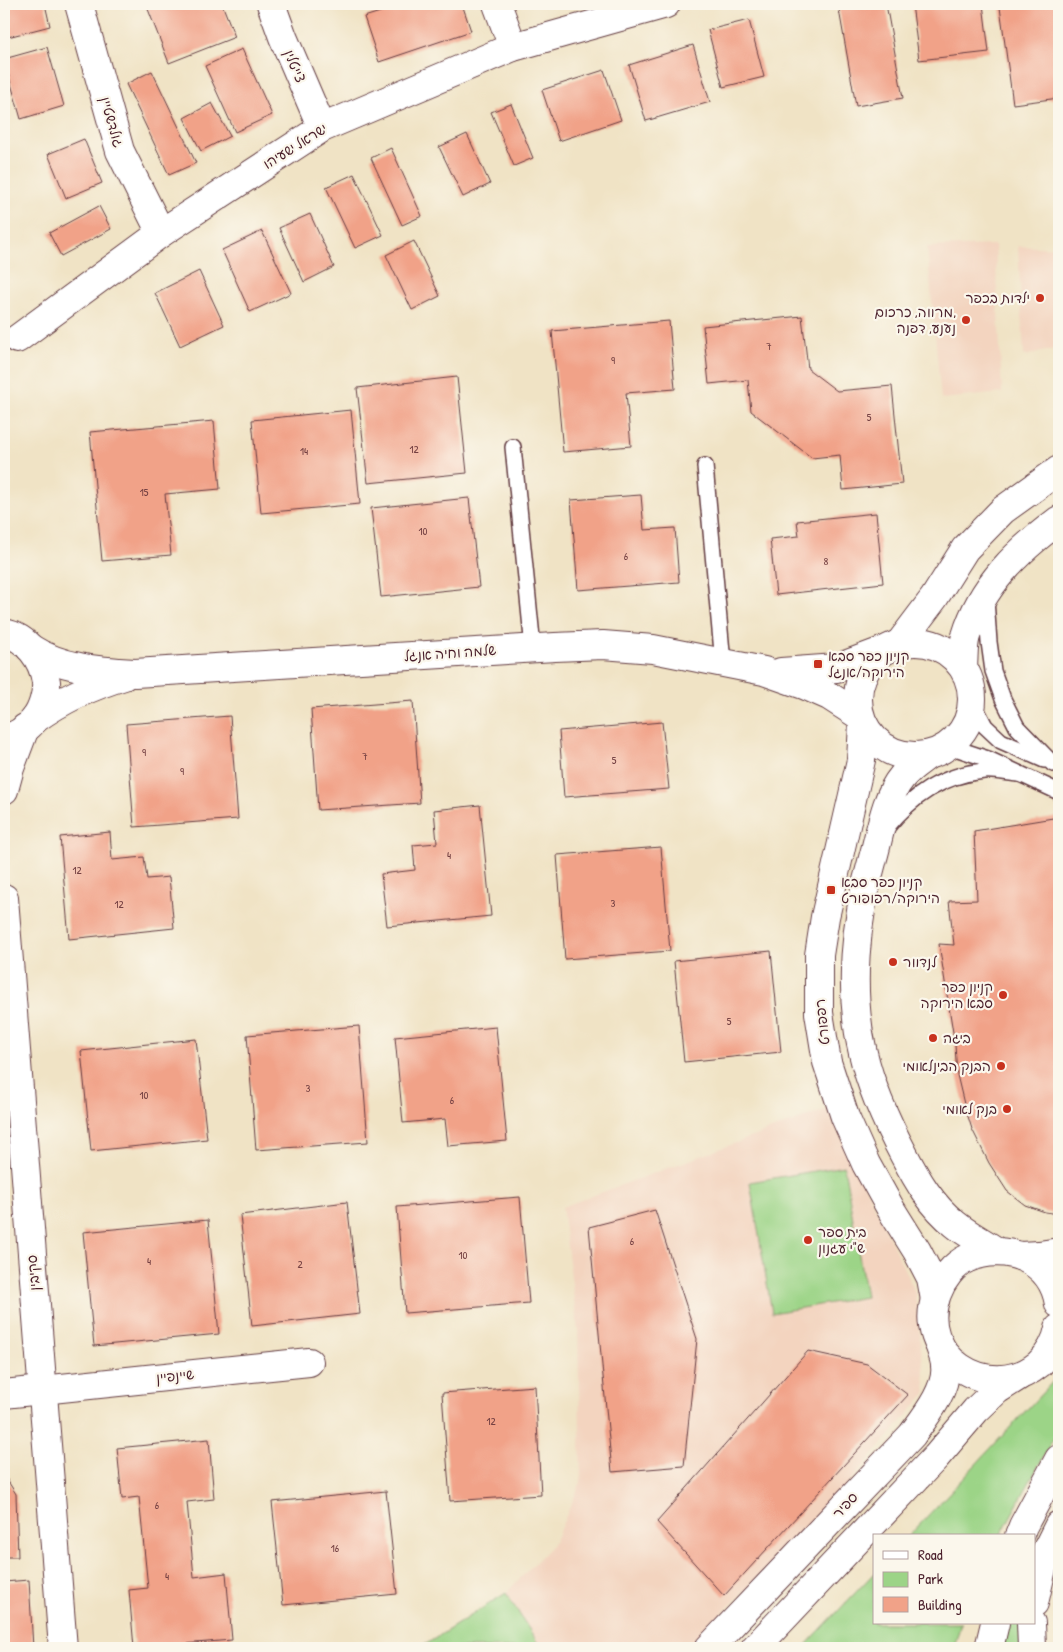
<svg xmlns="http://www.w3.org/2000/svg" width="1063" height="1652" font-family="'Patrick Hand','Playpen Sans Hebrew',sans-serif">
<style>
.built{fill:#f3d4bf}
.green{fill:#9cd487;stroke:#737a59}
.building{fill:#f1a288}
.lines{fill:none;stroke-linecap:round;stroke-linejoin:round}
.lane-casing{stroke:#633c42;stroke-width:18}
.street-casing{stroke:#633c42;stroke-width:30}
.secondary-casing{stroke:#633c42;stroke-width:30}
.highway-casing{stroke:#633c42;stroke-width:30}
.lane{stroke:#fff;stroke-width:15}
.street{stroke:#fff;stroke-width:28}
.secondary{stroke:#fff;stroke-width:28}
.highway{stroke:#fff;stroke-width:28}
.poi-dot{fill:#c8321e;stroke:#fbf7ec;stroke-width:2}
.labels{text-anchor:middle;stroke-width:4.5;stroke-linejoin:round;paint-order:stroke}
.number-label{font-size:11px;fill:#744042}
.street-label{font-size:14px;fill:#4a1f2b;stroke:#fbf7ec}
.poi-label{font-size:14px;fill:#4a1f2b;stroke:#fbf7ec;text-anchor:end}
</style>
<rect width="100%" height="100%" fill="#fbf7ec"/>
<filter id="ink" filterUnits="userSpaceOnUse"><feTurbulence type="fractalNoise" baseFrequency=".02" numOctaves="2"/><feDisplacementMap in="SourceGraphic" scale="10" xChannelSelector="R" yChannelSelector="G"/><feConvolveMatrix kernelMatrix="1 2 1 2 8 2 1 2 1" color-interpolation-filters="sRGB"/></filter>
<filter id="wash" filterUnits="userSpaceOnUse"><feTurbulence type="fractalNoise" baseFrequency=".0096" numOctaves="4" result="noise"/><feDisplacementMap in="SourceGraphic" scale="20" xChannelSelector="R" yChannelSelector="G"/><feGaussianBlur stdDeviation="1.12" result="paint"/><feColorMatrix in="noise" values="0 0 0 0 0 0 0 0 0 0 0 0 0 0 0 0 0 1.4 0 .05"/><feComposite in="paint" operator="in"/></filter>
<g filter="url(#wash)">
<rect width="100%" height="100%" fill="#f0e3c5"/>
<g class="built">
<path d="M995 245 1002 393 941 399 927 247Z"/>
<path d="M1018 246 1059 248V348L1024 356Z"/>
<path d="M828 1109 915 1292 926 1393 814 1524 686 1648H420L506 1593 554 1543 581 1482 578 1331 562 1207Z"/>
</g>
<g class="green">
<path d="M844 1166 866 1297 772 1313 750 1182Z"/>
<path d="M1059 1375V1433L1052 1441 1000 1536H909Z"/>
<path d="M874 1573V1623H961L954 1648H803Z"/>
<path d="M506 1593 541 1648H420Z"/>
<path d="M1002 1623H1021V1648H997Z"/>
</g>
<g id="blocks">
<g class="building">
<path d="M4 4H45L50 26 4 38Z"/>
<path d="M146 4H222L235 37 169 63Z"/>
<path d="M406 4H462L471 31 379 62 364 17Z"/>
<path d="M838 4H886L903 98 856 106Z"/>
<path d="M912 4H983L989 52 919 60Z"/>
<path d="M1023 4H1059V98L1013 104 1000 7Z"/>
<path d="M749 20 764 77 723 87 708 30Z"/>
<path d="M693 45 710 102 646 121 629 65Z"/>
<path d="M47 47 64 106 21 119 4 59Z"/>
<path d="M242 49 272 115 235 132 205 66Z"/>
<path d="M604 70 621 120 559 141 542 90Z"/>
<path d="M152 71 196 163 169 175 126 84Z"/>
<path d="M212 103 230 136 201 151 184 118Z"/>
<path d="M511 104 533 158 514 166 491 112Z"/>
<path d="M467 134 490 184 463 197 439 147Z"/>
<path d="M84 139 102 183 66 198 48 154Z"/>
<path d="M391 148 422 216 402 225 371 158Z"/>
<path d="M354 174 383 235 355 248 326 187Z"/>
<path d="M99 206 111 229 61 256 49 233Z"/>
<path d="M310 214 334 267 304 282 279 228Z"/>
<path d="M262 231 291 293 250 312 222 250Z"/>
<path d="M414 241 440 296 412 310 386 255Z"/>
<path d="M199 271 224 325 180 346 155 293Z"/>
<path d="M802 316 808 369 837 391 892 386 902 484 843 490 840 455 812 458 751 411 748 380 709 384 703 326Z"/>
<path d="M669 321 675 389 626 393 631 446 563 452 552 331Z"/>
<path d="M457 377 467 473 368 483 357 388Z"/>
<path d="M351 410 360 504 261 513 252 420Z"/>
<path d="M214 421 220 489 165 494 171 555 102 561 90 432Z"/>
<path d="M641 495 644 530 675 528 679 582 578 590 571 500Z"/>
<path d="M469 498 479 587 381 597 371 508Z"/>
<path d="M876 513 883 583 776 595 770 539 799 536 797 521Z"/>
<path d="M413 701 420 803 318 810 311 709Z"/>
<path d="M230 716 238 819 134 827 126 724Z"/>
<path d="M662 722 669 789 564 797 559 731Z"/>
<path d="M480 805 491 916 387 926 381 874 415 870 413 845 437 843 434 810Z"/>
<path d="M1059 817V1214L1045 1212 1025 1205 1007 1191 989 1163 972 1129 964 1104 957 1075 955 1045 939 944 954 945 949 901 977 900 974 831Z"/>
<path d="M110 832 112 860 144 857 147 879 169 877 174 928 69 939 60 837Z"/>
<path d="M661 847 670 951 565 959 557 855Z"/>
<path d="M771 951 781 1052 684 1062 674 961Z"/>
<path d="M359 1026 368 1142 256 1150 247 1035Z"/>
<path d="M496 1027 507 1141 448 1146 445 1119 403 1123 395 1037Z"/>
<path d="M196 1039 207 1139 91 1151 81 1051Z"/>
<path d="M520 1197 529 1303 405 1313 397 1207Z"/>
<path d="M347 1202 360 1314 252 1326 240 1215Z"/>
<path d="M655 1210 697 1339 684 1466 612 1472 589 1227Z"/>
<path d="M208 1220 219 1334 94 1346 83 1232Z"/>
<path d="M808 1351 867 1364 908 1395 724 1596 657 1522Z"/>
<path d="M535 1386 541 1495 450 1501 442 1393Z"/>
<path d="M209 1439 214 1499 187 1502 194 1577 226 1573 232 1640 134 1648 129 1590 148 1588 139 1497 122 1499 117 1448Z"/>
<path d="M4 1475 16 1494 18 1557H4Z"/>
<path d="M386 1491 397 1594 283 1605 272 1502Z"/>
<path d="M29 1580 33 1648H4V1582Z"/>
</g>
</g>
</g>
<g filter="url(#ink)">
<use href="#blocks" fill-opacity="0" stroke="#633c42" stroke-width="1"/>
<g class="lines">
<g class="lane-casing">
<g id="lane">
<path d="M513 447 533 648"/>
<path d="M705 466 723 663"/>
<path d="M986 600 989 642 993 671 1003 699 1017 727 1053 764"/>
<path d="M973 703 985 726 1001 741 1044 760"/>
<path d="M949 746 988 759 1059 792"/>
<path d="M886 828C912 796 942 775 984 771 995 770 1007 773 1019 774"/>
</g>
</g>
<g class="street-casing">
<g id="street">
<path d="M79 4 120 151 161 233"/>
<path d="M271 4 283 37 322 128"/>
<path d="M497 4 513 47"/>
<path d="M17 339 161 233 322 128 513 47 666 4"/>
<path d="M4 633C27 637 43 660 46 682 47 694 42 710 35 719 27 730 16 735 4 740"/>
<path d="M30 648C61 668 98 671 135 673L555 647 603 645 653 649 764 671 804 685 829 696 860 716"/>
<path d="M781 672 837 668 882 651"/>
<path d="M35 719C63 699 91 686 124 676"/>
<path d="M4 790 10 768 25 728"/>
<path d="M4 898 63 1648"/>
<path d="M4 1394 309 1362"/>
</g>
</g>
<g class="secondary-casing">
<g id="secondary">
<circle cx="915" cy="699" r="57"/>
<path d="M900 643 934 598 965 549 1003 510 1059 470"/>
<path d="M963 666C964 657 963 645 966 636 981 585 1019 550 1059 520"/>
<path d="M863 723 861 760 825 917 819 955V1013L827 1062 845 1117 866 1164 892 1211 917 1251 931 1278 935 1300"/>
<path d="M928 755C919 762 909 768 902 777 885 797 880 834 873 858 855 920 848 990 863 1053 871 1088 887 1123 904 1155 917 1180 932 1206 955 1224 967 1234 983 1242 996 1251"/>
<path d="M1020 1256 1039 1255 1059 1252"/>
<path d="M1059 1304C1052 1260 1007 1242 968 1258 953 1265 942 1280 937 1294 913 1354 988 1406 1039 1364 1049 1355 1057 1341 1059 1328"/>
<path d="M709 1648 912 1435C925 1417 948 1389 945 1366 945 1359 941 1351 939 1343"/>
<path d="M755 1648 936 1457 976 1410 997 1390 1019 1376"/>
</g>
</g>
<g class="highway-casing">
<g id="highway">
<path d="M1019 1536 1023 1526 1059 1459"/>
<path d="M1034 1603 1046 1551 1059 1525"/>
<path d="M1031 1623 1032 1648"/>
<path d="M989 1648 995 1623"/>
</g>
</g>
<use href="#lane" class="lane"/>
<use href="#street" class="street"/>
<use href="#secondary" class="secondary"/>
<use href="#highway" class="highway"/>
</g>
</g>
<g class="poi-dot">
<circle cx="1040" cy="298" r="5"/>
<circle cx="966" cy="320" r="5"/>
<rect x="813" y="659" width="10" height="10" rx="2.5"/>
<rect x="826" y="885" width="10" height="10" rx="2.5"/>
<circle cx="893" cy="962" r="5"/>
<circle cx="1003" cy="995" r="5"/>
<circle cx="933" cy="1038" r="5"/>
<circle cx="1001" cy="1066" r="5"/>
<circle cx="1007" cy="1109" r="5"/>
<circle cx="808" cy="1240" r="5"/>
</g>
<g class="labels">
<g class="number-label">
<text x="769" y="350">7</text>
<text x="613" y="364">9</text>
<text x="869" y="421">5</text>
<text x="414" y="453">12</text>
<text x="304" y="455">14</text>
<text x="144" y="496">15</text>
<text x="423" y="535">10</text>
<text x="626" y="560">6</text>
<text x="826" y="565">8</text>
<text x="144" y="756">9</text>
<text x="365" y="760">7</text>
<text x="614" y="764">5</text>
<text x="182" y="775">9</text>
<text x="449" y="859">4</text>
<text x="77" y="874">12</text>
<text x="613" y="907">3</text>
<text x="119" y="908">12</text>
<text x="729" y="1025">5</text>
<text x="308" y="1092">3</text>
<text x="144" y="1099">10</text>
<text x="452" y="1104">6</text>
<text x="632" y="1245">6</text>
<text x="463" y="1259">10</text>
<text x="149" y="1265">4</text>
<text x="300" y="1268">2</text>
<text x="491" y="1425">12</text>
<text x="157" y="1509">6</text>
<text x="335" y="1552">16</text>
<text x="167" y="1580">4</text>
</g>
<g class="street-label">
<text transform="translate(295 66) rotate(67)" y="5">צייטלין</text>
<text transform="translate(112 122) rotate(74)" y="5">גולדשטיין</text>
<text transform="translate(295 146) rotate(-32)" y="5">ישראל ישעיהו</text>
<text transform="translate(450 653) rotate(-4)" y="5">שלמה וחיה אנגל</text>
<text transform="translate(822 1022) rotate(-96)" y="5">רפפורט</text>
<text transform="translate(33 1273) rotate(-95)" y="5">סקיבין</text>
<text transform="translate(175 1376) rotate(-6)" y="5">שיינפיין</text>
<text transform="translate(845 1505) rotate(-47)" y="5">ספיר</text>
</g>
<g class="poi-label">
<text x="1030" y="303">ילדות בכפר</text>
<text x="956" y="317">מרווה, כרכום,<tspan x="956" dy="16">נענע, דפנה</tspan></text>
<text x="828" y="661" text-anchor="start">קניון כפר סבא<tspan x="828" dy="16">הירוקה/אנגל</tspan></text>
<text x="841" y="887" text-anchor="start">קניון כפר סבא<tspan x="841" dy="16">הירוקה/רפופורט</tspan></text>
<text x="903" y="967" text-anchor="start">לנדוור</text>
<text x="993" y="992">קניון כפר<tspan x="993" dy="16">סבא הירוקה</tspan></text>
<text x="943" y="1043" text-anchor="start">ביגה</text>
<text x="991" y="1071">הבנק הבינלאומי</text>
<text x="997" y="1114">בנק לאומי</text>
<text x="818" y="1237" text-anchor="start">בית ספר<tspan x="818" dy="16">ש"י עגנון</tspan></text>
</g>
</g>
<rect width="1063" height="1652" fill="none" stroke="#fbf7ec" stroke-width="20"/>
<rect x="873" y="1534" width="162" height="90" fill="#fbf7ec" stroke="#b4a19f"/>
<rect x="883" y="1551" width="25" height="8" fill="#ffffff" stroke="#b4a19f"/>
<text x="918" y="1560" font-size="15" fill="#4a1f2b">Road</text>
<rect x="883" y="1572" width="25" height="15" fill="#9cd487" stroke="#b4a19f"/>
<text x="918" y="1584" font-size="15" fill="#4a1f2b">Park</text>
<rect x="883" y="1597" width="25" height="15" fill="#f1a288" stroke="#b4a19f"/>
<text x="918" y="1610" font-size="15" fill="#4a1f2b">Building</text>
</svg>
